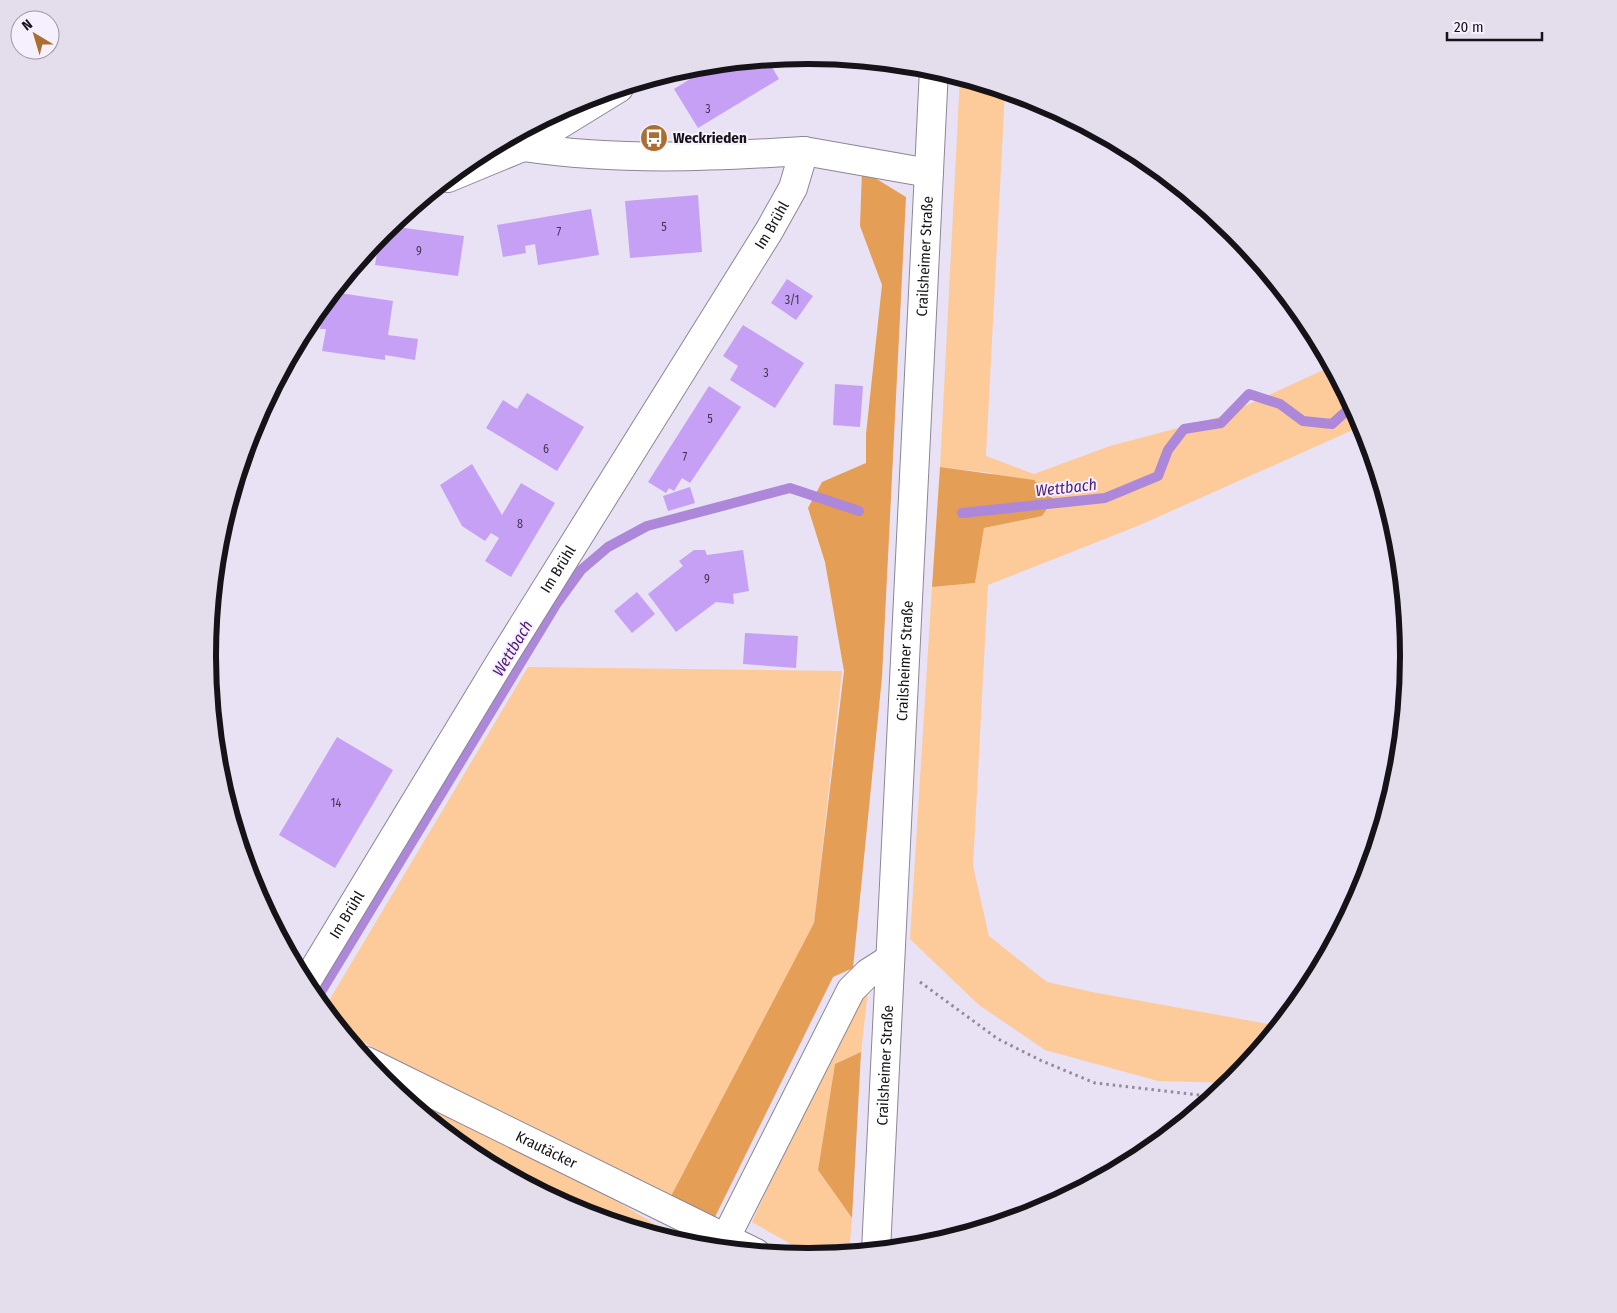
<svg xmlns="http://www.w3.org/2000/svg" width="1617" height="1313" font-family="'Fira Sans Condensed',sans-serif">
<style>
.green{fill:#fdca9a}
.forest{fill:#e59e55}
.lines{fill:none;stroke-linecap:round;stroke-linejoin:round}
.stream{stroke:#ad87d9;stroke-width:10}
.building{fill:#c6a0f4}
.minor-casing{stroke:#8c8696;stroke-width:30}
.major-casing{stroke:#8c8696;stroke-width:30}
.path{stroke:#918c99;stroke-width:3;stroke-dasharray:2.5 4;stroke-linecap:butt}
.minor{stroke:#fff;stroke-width:28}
.major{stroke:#fff;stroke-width:28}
.labels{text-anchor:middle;stroke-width:4;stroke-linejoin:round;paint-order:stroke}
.number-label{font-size:12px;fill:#41364f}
.poi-label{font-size:15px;font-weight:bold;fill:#151218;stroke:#f6f0fe;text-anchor:start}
.street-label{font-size:15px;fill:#151218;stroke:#f6f0fe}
.water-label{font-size:16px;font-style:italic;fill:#4e1979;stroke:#f6f0fe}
.rim{fill:none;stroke:#151218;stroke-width:6}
</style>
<rect width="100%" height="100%" fill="#e9e2f4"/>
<g class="green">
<path d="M960 77 1005 91 986 456 1034 474 1110 446 1223 416 1332 366 1364 425 1140 525 988 585 973 866 989 936 1047 982 1092 992 1279 1026 1233 1083 1158 1081 1045 1050 979 1005 910 939 932 587 975 583 984 528 1042 516 991 473 940 467Z"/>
<path d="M528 667 842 671 814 923 669 1200 341 1031 324 1009Z"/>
<path d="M868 990 861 1052 835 1064 818 1170 852 1218 849 1254 814 1257 752 1222 817 1081Z"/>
<path d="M389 1086 618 1202 693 1247 578 1212 474 1156Z"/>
</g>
<g class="forest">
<path d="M862 170 906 197 882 677 853 968 833 977 714 1219 669 1200 814 923 844 671 825 562 808 508 822 482 866 463V434L882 285 860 226Z"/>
<path d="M940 467 1034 480 1053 499 1042 516 984 528 975 583 932 587Z"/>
<path d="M861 1052 852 1218 818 1170 835 1064Z"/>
</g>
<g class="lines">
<g class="stream">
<path d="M962 513 1105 498 1158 476 1168 450 1184 429 1221 423 1249 394 1280 404 1303 421 1332 424 1353 405"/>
<path d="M316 1000 557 603 581 570 608 547 647 526 790 488 859 511"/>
</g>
</g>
<g class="building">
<path d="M767 59 779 79 698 128 674 89 714 64Z"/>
<path d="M698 195 702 252 630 258 625 201Z"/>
<path d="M591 209 599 255 538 265 535 244 525 246 526 253 503 257 497 225Z"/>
<path d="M390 226 464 236 458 276 375 265 380 236Z"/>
<path d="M787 279 813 296 796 320 771 303Z"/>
<path d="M333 292 393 301 388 335 418 339 415 360 385 355V360L322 351 326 329H320L324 304Z"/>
<path d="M743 325 804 363 775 408 730 380 738 366 723 356Z"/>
<path d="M835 384 863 386 860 427 833 425Z"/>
<path d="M709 386 741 407 690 483 682 478 674 491 669 488 666 493 648 482Z"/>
<path d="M527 393 584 427 557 471 486 428 503 400 517 409Z"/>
<path d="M472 464 502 515 521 483 555 503 511 577 485 561 499 538 491 533 485 541 462 526 440 485Z"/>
<path d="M690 487 695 503 668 511 663 496Z"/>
<path d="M694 550H705L707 555 743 550 749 591 733 594 734 604 716 602 676 632 648 594 683 566 679 561Z"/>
<path d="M637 592 655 614 632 633 614 611Z"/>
<path d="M745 633 798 636 796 668 743 664Z"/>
<path d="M337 737 393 770 335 868 279 835Z"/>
</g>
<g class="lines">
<g class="minor-casing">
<g id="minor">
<path d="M804 151 929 173"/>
<path d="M448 178 523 147 619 88"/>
<path id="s1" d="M305 984 499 664 769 231 793 188 804 151C709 157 618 161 523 147"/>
<path id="s2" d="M366 1061 756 1253"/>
<path d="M720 1249 851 990 868 973 890 959"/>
</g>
</g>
<g class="major-casing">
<g id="major">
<path id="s3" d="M876 1251 934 69"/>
</g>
</g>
<path class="path" d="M920 982 998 1039 1042 1061 1095 1083 1216 1097"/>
<use href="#minor" class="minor"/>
<use href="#major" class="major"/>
</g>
<defs>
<g id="bus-disc" transform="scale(1.4375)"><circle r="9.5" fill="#aa6f30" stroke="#f6f0fe"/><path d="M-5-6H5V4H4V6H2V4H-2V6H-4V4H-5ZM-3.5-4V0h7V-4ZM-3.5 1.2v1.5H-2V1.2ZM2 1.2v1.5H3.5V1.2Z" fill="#fff"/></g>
</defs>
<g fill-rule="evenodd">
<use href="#bus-disc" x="654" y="138"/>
</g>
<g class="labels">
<g class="number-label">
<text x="708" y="113">3</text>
<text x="664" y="231">5</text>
<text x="559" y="236">7</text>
<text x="419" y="255">9</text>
<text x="792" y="304">3/1</text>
<text x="766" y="377">3</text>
<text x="710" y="423">5</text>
<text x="546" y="453">6</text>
<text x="685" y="461">7</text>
<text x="520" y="528">8</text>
<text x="707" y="583">9</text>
<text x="336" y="807">14</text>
</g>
<g class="poi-label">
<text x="673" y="143">Weckrieden</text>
</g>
<g class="street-label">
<text dy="5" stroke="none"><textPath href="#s1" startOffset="891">Im Brühl</textPath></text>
<text dy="5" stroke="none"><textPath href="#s3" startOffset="996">Crailsheimer Straße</textPath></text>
<text dy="5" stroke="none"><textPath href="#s1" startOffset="486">Im Brühl</textPath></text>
<text dy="5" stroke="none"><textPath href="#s3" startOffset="591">Crailsheimer Straße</textPath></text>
<text dy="5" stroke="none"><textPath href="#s1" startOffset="81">Im Brühl</textPath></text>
<text dy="5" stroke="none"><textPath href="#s3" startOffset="186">Crailsheimer Straße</textPath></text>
<text dy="5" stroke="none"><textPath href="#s2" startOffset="201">Krautäcker</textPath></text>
</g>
<g class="water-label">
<text transform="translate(1066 487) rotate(-6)" y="6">Wettbach</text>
<text transform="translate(512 648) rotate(-59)" y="6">Wettbach</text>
</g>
</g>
<path d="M0 0H1617V1313H0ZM216 656a592 592 0 1 1 1184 0a592 592 0 1 1-1184 0Z" fill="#e4deec" fill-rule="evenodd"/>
<path class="rim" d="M216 656a592 592 0 1 1 1184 0a592 592 0 1 1-1184 0Z"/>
<g transform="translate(35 35) rotate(322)"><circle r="24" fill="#f6f0fe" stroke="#9c97a2"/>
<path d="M0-4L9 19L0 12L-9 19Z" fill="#aa6f30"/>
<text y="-8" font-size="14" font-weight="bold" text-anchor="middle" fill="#151218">N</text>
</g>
<path d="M1447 32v8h95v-8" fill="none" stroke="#151218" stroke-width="2.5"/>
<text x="1454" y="32" font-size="15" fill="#151218" stroke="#f6f0fe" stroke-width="4" paint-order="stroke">20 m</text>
</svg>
